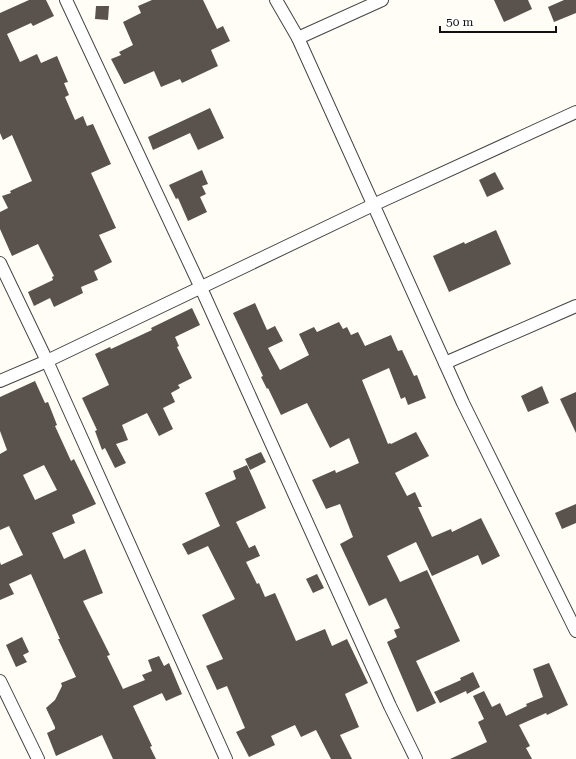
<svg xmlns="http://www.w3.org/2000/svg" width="576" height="759" font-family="'Roboto Serif',serif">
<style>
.building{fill:#5a524d;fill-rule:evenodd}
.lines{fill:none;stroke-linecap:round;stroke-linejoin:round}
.minor-casing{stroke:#444;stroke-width:14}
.minor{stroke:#fff;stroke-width:12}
</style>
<rect width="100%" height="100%" fill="#fffdf5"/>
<g class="building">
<path d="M29 0H46L54 16 33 26 31 23 7 34 20 62 37 54 41 63 57 56 68 82 64 83 69 95 65 97 75 120 83 116 87 126 93 124 111 164 91 173 116 228 99 235 112 262 94 271 98 280 81 287 83 293 54 307 50 298 34 306 28 292 53 280 52 277 54 276 38 244 12 256 0 229V212L8 208 2 196 11 193 10 191 32 181 12 135 3 140 0 133V13Z"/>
<path d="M152 0H203L217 29 223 26 230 41 211 50 218 66 182 83 180 79 161 87 154 71 125 84H124L111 59 121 55 119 52 133 45 123 22 141 13 138 6Z"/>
<path d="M494 0H528L532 9 504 22Z"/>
<path d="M564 0H576V13L554 22 548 7Z"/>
<path d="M96 6H109L108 20 95 19Z"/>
<path d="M210 108 224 138 198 150 190 133 153 150 148 137Z"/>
<path d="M202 170 208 184 202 186 206 194 200 197 207 212 188 221 178 198 176 199 169 185Z"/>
<path d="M495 172 504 189 487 197 479 180Z"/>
<path d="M496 230 511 264 449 292 433 256 464 242 465 244Z"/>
<path d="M255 303 267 330 275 326 283 341 268 348 280 370 309 355 299 334 314 327 317 332 339 322 343 329 347 327 351 335 358 332 365 346 391 335 398 351 402 350 414 376 417 375 426 398 408 405 405 397 401 399 389 368 362 380 388 444 390 443 391 444 416 432 429 456 395 473 407 496 415 492 422 507H418L432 537 451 529 452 532 481 518 500 556 482 565 478 555 432 576 416 542 387 556 400 582 427 570 460 641 416 661 436 703 417 712 387 642 397 637 394 630 400 628 386 598 369 606 340 544 353 537 340 504 326 509 312 480 335 470 336 473 359 463 349 438 330 448 307 403 281 415 268 388 267 389 261 377 263 376 233 313Z"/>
<path d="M192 308 200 325 175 337 179 346 177 347 192 378 178 385 180 388 171 393 175 402 163 408 173 429 159 436 147 413 122 425 128 440 116 444 126 463 115 468 105 448 102 450 95 431 97 430 82 398 109 385 95 354 110 347 111 349 152 330 151 328Z"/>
<path d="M35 381 45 403 48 402 57 425 55 426 71 461 74 459 96 504 72 515 75 523 52 533 64 559 85 549 103 593 83 601 110 655 107 656 123 689 145 680 142 675 152 671 148 660 159 656 164 666 169 663 182 694 166 701 162 693 133 706 152 746 150 747 156 759H113L102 735 56 756 47 733 55 729V727L46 708 55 700 62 686 61 683 76 677 58 639H60L31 574 9 584 14 594 0 600V562L1 565 23 555 9 526 0 530V454L7 450 0 431V397ZM44 465 57 490 35 500 23 475Z"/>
<path d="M542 386 549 403 528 412 521 396Z"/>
<path d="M576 392V433L560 399Z"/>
<path d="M261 452 266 462 250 470 245 459Z"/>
<path d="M247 465 266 508 236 522 249 548 255 545 260 556 246 562 257 584 259 583 265 597 275 593 296 641 325 629 332 646 347 639 368 683 345 694 359 727 340 735 352 759H331L316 730 301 737 295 725 271 736 275 745 249 757 236 732 245 728 227 686 217 690 206 666 223 659 202 615 235 599 208 546 188 555 182 544 220 526 205 493 236 479 233 471Z"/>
<path d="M576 504V523L562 529 555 513Z"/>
<path d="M317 574 324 588 313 593 306 579Z"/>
<path d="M22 637 29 652 23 655 27 662 16 667 6 645Z"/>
<path d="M549 663 568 705 547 715 546 713 519 725 530 746 526 748 532 759H450L487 742 478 722 484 719 473 696 484 691 492 707 500 703 506 716 527 706 526 704 543 697 533 669Z"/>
<path d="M473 672 480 687 467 694 466 691 440 703 434 692 461 680 460 678Z"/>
</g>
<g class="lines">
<g class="minor-casing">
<g id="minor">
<path d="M66 0 201 288 390 706 416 759"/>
<path d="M276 0 298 38 463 403 576 631"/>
<path d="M298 38 382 0"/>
<path d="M0 263 47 361 226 759"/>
<path d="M445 363 576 306"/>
<path d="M0 381 47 361 373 205 576 112"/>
<path d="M0 681 38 759"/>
</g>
</g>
<use href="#minor" class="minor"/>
</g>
<path d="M440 26v6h116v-6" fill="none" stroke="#111111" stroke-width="2"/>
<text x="446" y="26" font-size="12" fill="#111111" stroke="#ffffff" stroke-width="3" paint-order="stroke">50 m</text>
</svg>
